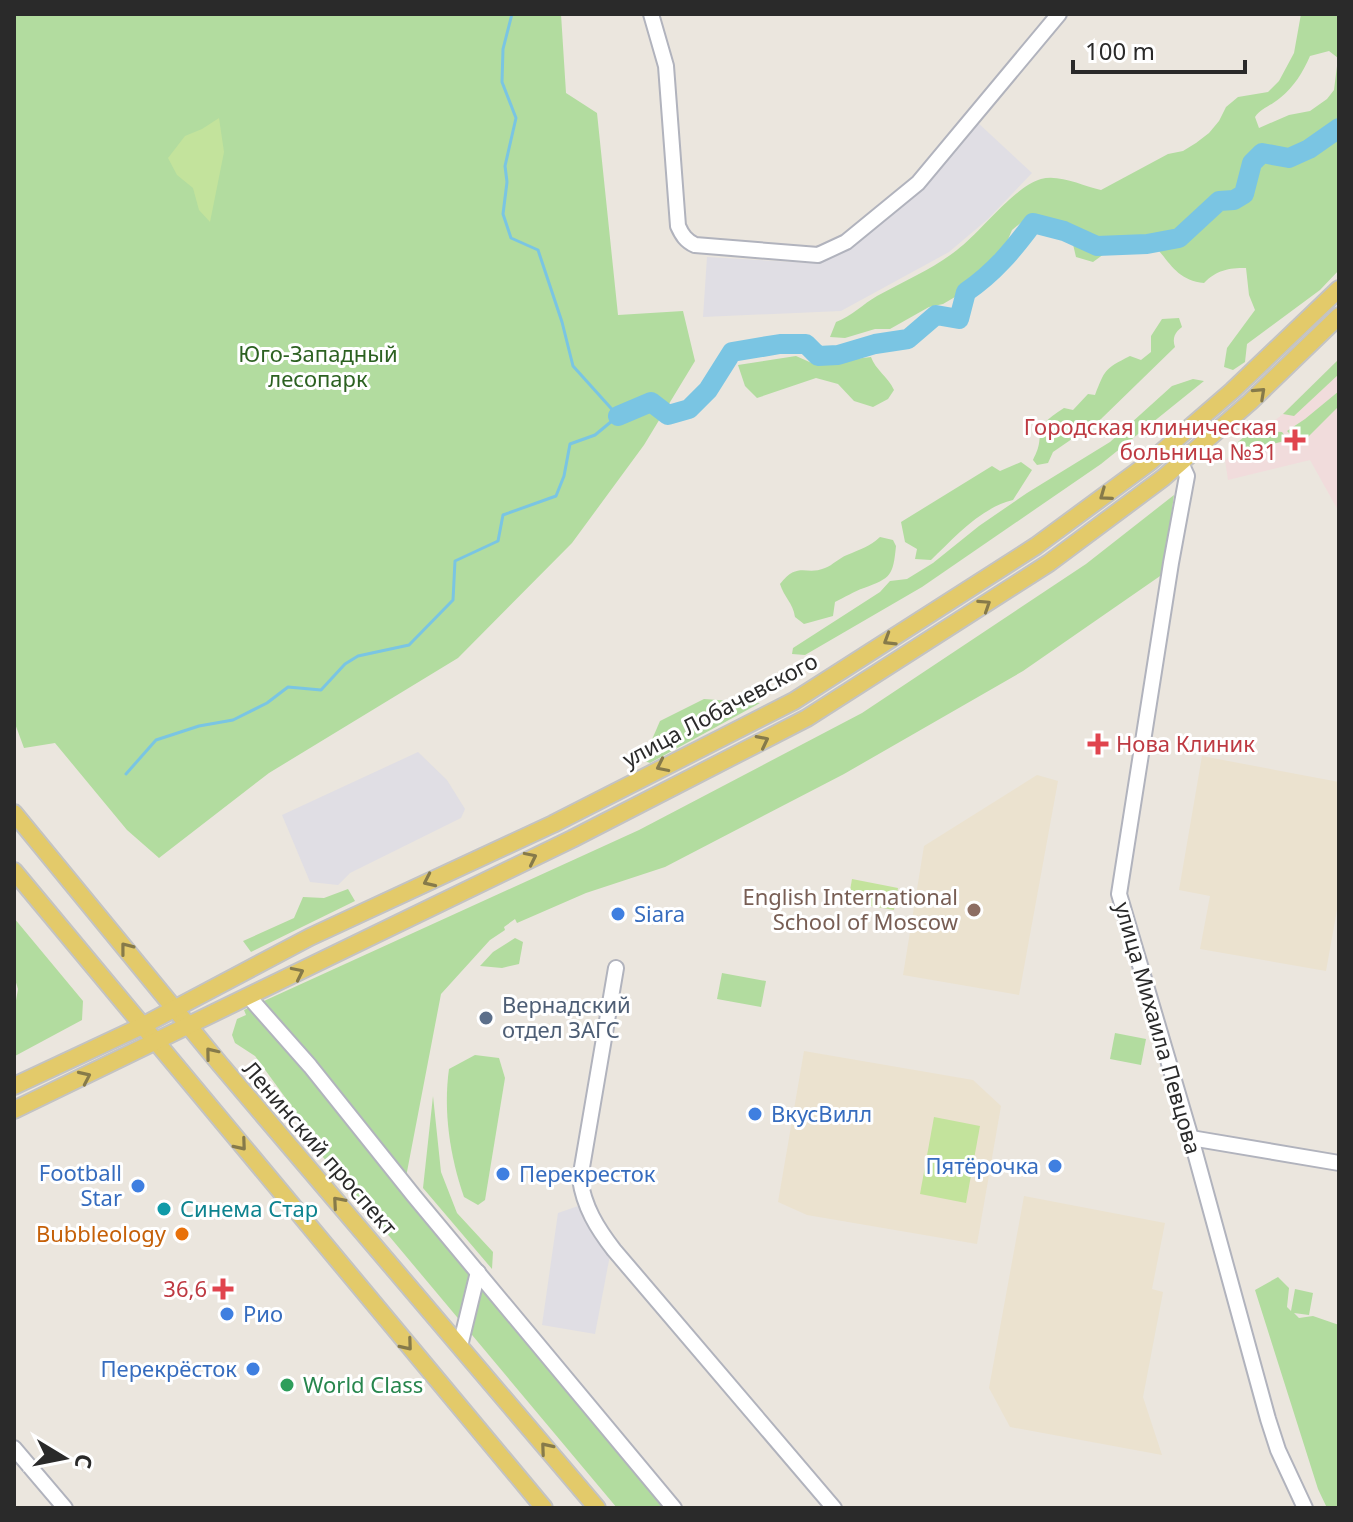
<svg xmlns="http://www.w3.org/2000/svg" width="1353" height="1522" font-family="'Noto Sans',sans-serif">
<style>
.industrial{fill:#e0dee4}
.education{fill:#ebe2cf}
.medical{fill:#f1dcdc}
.green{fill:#b2dc9f;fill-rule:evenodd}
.pitch{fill:#c3e39c}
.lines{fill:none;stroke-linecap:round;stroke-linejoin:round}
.stream{stroke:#7ac5e3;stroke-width:3}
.river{stroke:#7ac5e3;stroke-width:20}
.minor-casing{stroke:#b1b3bd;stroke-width:18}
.major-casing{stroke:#c3c3c3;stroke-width:20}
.minor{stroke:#fff;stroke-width:14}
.major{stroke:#e3ca6a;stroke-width:16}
.oneway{stroke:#867a4a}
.health-dot{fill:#e0444e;stroke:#fff;stroke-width:3}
.education-dot{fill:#8d6e63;stroke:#fff;stroke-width:3}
.shop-dot{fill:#3f7fe0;stroke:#fff;stroke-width:3}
.service-dot{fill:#5c6f8a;stroke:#fff;stroke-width:3}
.culture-dot{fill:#0f9aa8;stroke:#fff;stroke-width:3}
.food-dot{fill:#e8710a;stroke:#fff;stroke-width:3}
.leisure-dot{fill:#2e9e5b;stroke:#fff;stroke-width:3}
.labels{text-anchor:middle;stroke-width:6;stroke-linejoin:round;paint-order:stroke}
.park-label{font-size:22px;fill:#2c6121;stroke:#fff}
.health-label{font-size:22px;fill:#be3a42;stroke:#fff;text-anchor:end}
.street-label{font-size:22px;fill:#2a2a2a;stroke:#fff}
.education-label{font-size:22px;fill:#785e54;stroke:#fff;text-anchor:end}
.shop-label{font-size:22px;fill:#366cbe;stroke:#fff;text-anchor:start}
.service-label{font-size:22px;fill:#4e5e75;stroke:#fff;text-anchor:start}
.culture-label{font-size:22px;fill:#0d838f;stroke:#fff;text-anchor:start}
.food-label{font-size:22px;fill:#c56008;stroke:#fff;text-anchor:end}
.leisure-label{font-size:22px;fill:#27864d;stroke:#fff;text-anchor:start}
</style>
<rect width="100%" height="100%" fill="#ebe6de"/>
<g class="industrial">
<path d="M976 121 1032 173 988 219 949 252 841 311 703 317 707 257 811 263 848 246 913 197Z"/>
<path d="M418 752 447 780 465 809 461 818 350 873 338 885 310 882 282 815Z"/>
<path d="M581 1205 610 1255 595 1334 542 1325 558 1213Z"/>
</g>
<g class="education">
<path d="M1202 756 1339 782V899L1326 971 1200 949 1210 896 1179 890Z"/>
<path d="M1037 775 1058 781 1019 995 903 975 924 846Z"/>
<path d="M804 1051 973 1080 1001 1106 977 1244 807 1215 778 1202Z"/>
<path d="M1024 1196 1165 1223 1152 1289 1163 1292 1143 1397 1162 1455 1010 1427 989 1388Z"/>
</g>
<path class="medical" d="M1339 359V512L1310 460 1228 480 1225 460 1283 414Z"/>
<g class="green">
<path d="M14 14H561L566 93 597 113 618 315 683 311 695 361 644 445 572 543 458 658 269 773 159 858 127 830 55 743 24 748 14 721Z"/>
<path d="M1301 14H1339V270L1320 290 1247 344 1245 362 1233 370 1224 367 1227 348 1255 310 1249 295 1246 268C1228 268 1217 270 1204 283 1172 280 1168 255 1145 237L1114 239 1104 254 1093 262 1076 257 1068 223 1023 221 1012 230 1006 244 955 297 943 304 929 307 890 329H875L845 338 830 337 836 322C852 316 863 304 877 296 904 281 933 269 957 250 981 232 1015 186 1041 179 1059 174 1083 186 1101 190L1168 154 1183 151 1196 143 1209 133 1219 121 1226 107 1238 97 1268 92 1279 81 1294 53ZM1329 51 1338 58 1334 90 1327 99 1310 111 1289 115 1259 128 1255 117C1262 107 1271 106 1280 98 1294 87 1303 72 1310 56Z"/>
<path d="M1179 318 1182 327C1175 332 1172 338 1175 347L1101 419 1053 452 1048 463 1037 465 1033 460C1049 431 1026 432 1064 408L1073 410 1088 394 1095 395C1105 370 1104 369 1130 356L1141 360 1151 352V336L1162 319Z"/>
<path d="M796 356 814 364 871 357C875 369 888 377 894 390L888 399 873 407 854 401 838 384 816 378 757 398 745 386 738 365Z"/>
<path d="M1339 359V374L1294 416 1283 414Z"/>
<path d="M1193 379 1204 381 1101 464 922 587 805 655 792 654 793 648 880 592 890 581 907 579 933 563 979 526 1027 493 1110 442 1172 386Z"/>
<path d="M1339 391V406L1304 441 1295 439 1287 431 1305 419Z"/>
<path d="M1251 431 1282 432 1288 440 1250 450 1242 456 1238 442Z"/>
<path d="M1021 462 1032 470 1013 500C980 508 954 538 931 560L915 559 917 549 905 542 901 522 992 466 1000 471Z"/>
<path d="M1174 495 1163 574 1023 671 844 774 665 867 586 893 517 923 515 919 504 927 505 930 490 940 441 994 406 1177 667 1508H617L312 1144 298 1115 255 1056 235 1043 232 1035 237 1019 246 1015 244 1010 639 830 862 713 1086 564Z"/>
<path d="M880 537 893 540 896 546C893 576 891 578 864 588 854 591 844 598 835 602L833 616 804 624 795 617C793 603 784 597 780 584 798 561 806 576 825 568 833 565 839 558 847 555 861 549 869 547 880 537Z"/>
<path d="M704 699 760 703 650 763 645 761 644 758 660 721Z"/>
<path d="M348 889 355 901 251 952 243 941 294 918 303 897 324 898Z"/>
<path d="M14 918 83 1001 82 1020 15 1056 14 1012 18 989 14 976Z"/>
<path d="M515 938 523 942 519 964 502 968 480 966 493 952Z"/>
<path d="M722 973 766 981 761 1007 717 999Z"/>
<path d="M1115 1033 1146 1039 1141 1065 1110 1059Z"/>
<path d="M475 1055 499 1058 505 1078 485 1200 478 1205 464 1197C450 1157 443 1111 449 1069Z"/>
<path d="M433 1096 441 1172 457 1213 493 1252 492 1269 423 1188Z"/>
<path d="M1278 1277 1289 1288 1287 1307 1291 1311 1295 1289 1313 1293 1309 1315 1294 1313 1299 1318 1313 1316 1339 1325V1508H1327L1318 1489 1255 1290Z"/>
</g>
<g class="pitch">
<path d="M219 118 224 152 210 222 199 210 193 188 177 175 168 158 185 136 202 129Z"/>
<path d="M852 879 898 888 894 910 848 902Z"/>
<path d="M934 1117 980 1126 966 1203 920 1194Z"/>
</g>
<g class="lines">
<path class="stream" d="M126 774 156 740 199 726 233 720 267 703 288 687 321 690 345 664 358 656 409 645 453 600 455 561 498 541 503 515 556 496 564 476 570 444 595 435 618 416 573 366 562 322 538 250 511 238 503 214 507 182 505 166 516 118 502 82 503 49 512 14"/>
<path class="river" d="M618 416 651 402 668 415 689 409 708 390 732 352 780 344H806L818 356 838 355 875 344 908 339 936 315 959 319 966 292C994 273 1013 250 1033 223L1064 231 1097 246 1147 244 1179 238 1219 201 1234 200 1244 194 1252 163 1262 153 1289 158 1309 149 1339 128"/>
<g class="minor-casing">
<g id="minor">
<path d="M651 14 666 66 678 226C682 235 686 241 695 245L818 255 846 242 918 183 1059 14"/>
<path d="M1167 448 1181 463 1187 476 1171 563 1119 894 1191 1138 1268 1419 1278 1450 1305 1508"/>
<path d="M616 968 580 1179C584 1207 597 1228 614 1250L834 1508"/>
<path d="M249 997 310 1066 414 1196 674 1508"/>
<path d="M1191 1138 1339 1163"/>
<path d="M460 1346 478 1272"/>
<path d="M14 1448 65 1508"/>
</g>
</g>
<g class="major-casing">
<g id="major">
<path d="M14 813 219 1063 597 1508"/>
<path d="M14 871 544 1508"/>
<path d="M14 1086 142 1026 310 937 553 824 794 701 1036 546 1150 462 1232 391 1339 289"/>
<path d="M14 1110 572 839 807 718 1049 563 1163 478 1250 402 1339 316"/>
</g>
</g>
<use href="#minor" class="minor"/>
<use href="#major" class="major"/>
</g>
<defs><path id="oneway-chevron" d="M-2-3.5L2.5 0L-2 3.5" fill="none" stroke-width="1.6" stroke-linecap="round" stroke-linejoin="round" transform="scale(2)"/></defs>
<g class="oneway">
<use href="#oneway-chevron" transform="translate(1260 393) rotate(-43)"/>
<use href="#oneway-chevron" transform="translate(1105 495) rotate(144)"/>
<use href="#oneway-chevron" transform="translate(985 605) rotate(-33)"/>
<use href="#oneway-chevron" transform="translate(889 640) rotate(148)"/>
<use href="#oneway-chevron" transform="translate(763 741) rotate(-27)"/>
<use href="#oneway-chevron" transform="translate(662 766) rotate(154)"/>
<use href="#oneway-chevron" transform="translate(531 858) rotate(-26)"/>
<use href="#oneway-chevron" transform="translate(429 881) rotate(155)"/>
<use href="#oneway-chevron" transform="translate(126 948) rotate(-128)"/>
<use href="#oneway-chevron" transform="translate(298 973) rotate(-26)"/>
<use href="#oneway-chevron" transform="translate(211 1053) rotate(-129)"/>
<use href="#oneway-chevron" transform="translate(85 1077) rotate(-25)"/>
<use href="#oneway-chevron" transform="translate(241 1145) rotate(50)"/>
<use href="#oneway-chevron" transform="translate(338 1202) rotate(-131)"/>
<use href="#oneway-chevron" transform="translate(407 1345) rotate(50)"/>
<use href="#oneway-chevron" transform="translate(546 1448) rotate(-130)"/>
</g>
<g class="health-dot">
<path d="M1291 428h8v8h8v8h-8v8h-8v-8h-8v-8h8z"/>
<path d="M1094 732h8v8h8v8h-8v8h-8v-8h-8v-8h8z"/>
<path d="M219 1277h8v8h8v8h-8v8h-8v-8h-8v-8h8z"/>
</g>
<circle class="education-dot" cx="974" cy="910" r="8"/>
<g class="shop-dot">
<circle cx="618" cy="914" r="8"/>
<circle cx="755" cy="1114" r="8"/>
<circle cx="1055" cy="1166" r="8"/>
<circle cx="503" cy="1174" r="8"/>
<circle cx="138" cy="1186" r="8"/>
<circle cx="227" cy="1314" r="8"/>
<circle cx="253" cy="1369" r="8"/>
</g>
<circle class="service-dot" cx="486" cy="1018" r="8"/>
<circle class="culture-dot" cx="164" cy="1209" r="8"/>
<circle class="food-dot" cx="182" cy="1234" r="8"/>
<circle class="leisure-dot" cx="287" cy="1385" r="8"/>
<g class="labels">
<g class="park-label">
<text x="318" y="362">Юго-Западный<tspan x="318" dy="25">лесопарк</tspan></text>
</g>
<g class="health-label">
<text x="1277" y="435">Городская клиническая<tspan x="1277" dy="25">больница №31</tspan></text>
<text x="1116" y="752" text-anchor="start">Нова Клиник</text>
<text x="207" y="1297">36,6</text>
</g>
<g class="street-label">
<text transform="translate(720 710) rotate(-28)" y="8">улица Лобачевского</text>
<text transform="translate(1158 1028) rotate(74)" y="8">улица Михаила Певцова</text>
<text transform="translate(320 1148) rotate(49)" y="8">Ленинский проспект</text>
</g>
<g class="education-label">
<text x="958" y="905">English International<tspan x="958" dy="25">School of Moscow</tspan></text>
</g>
<g class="shop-label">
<text x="634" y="922">Siara</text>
<text x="771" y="1122">ВкусВилл</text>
<text x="1039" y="1174" text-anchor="end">Пятёрочка</text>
<text x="122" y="1181" text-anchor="end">Football<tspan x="122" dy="25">Star</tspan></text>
<text x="519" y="1182">Перекресток</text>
<text x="243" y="1322">Рио</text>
<text x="237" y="1377" text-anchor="end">Перекрёсток</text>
</g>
<g class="service-label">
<text x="502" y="1013">Вернадский<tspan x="502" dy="25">отдел ЗАГС</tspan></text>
</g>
<g class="culture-label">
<text x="180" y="1217">Синема Стар</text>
</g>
<g class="food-label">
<text x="166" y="1242">Bubbleology</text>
</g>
<g class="leisure-label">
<text x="303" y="1393">World Class</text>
</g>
</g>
<rect width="1353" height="1522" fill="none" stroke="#2a2a2a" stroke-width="32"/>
<g transform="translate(64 1458) rotate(100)" stroke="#ffffff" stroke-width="6" paint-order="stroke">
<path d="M0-6L14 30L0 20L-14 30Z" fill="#2a2a2a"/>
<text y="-12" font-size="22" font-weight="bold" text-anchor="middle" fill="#2a2a2a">С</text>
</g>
<path d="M1073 60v12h172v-12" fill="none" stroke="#2a2a2a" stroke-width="4"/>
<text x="1085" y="60" font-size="24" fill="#2a2a2a" stroke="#ffffff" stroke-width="6" paint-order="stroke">100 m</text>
</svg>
